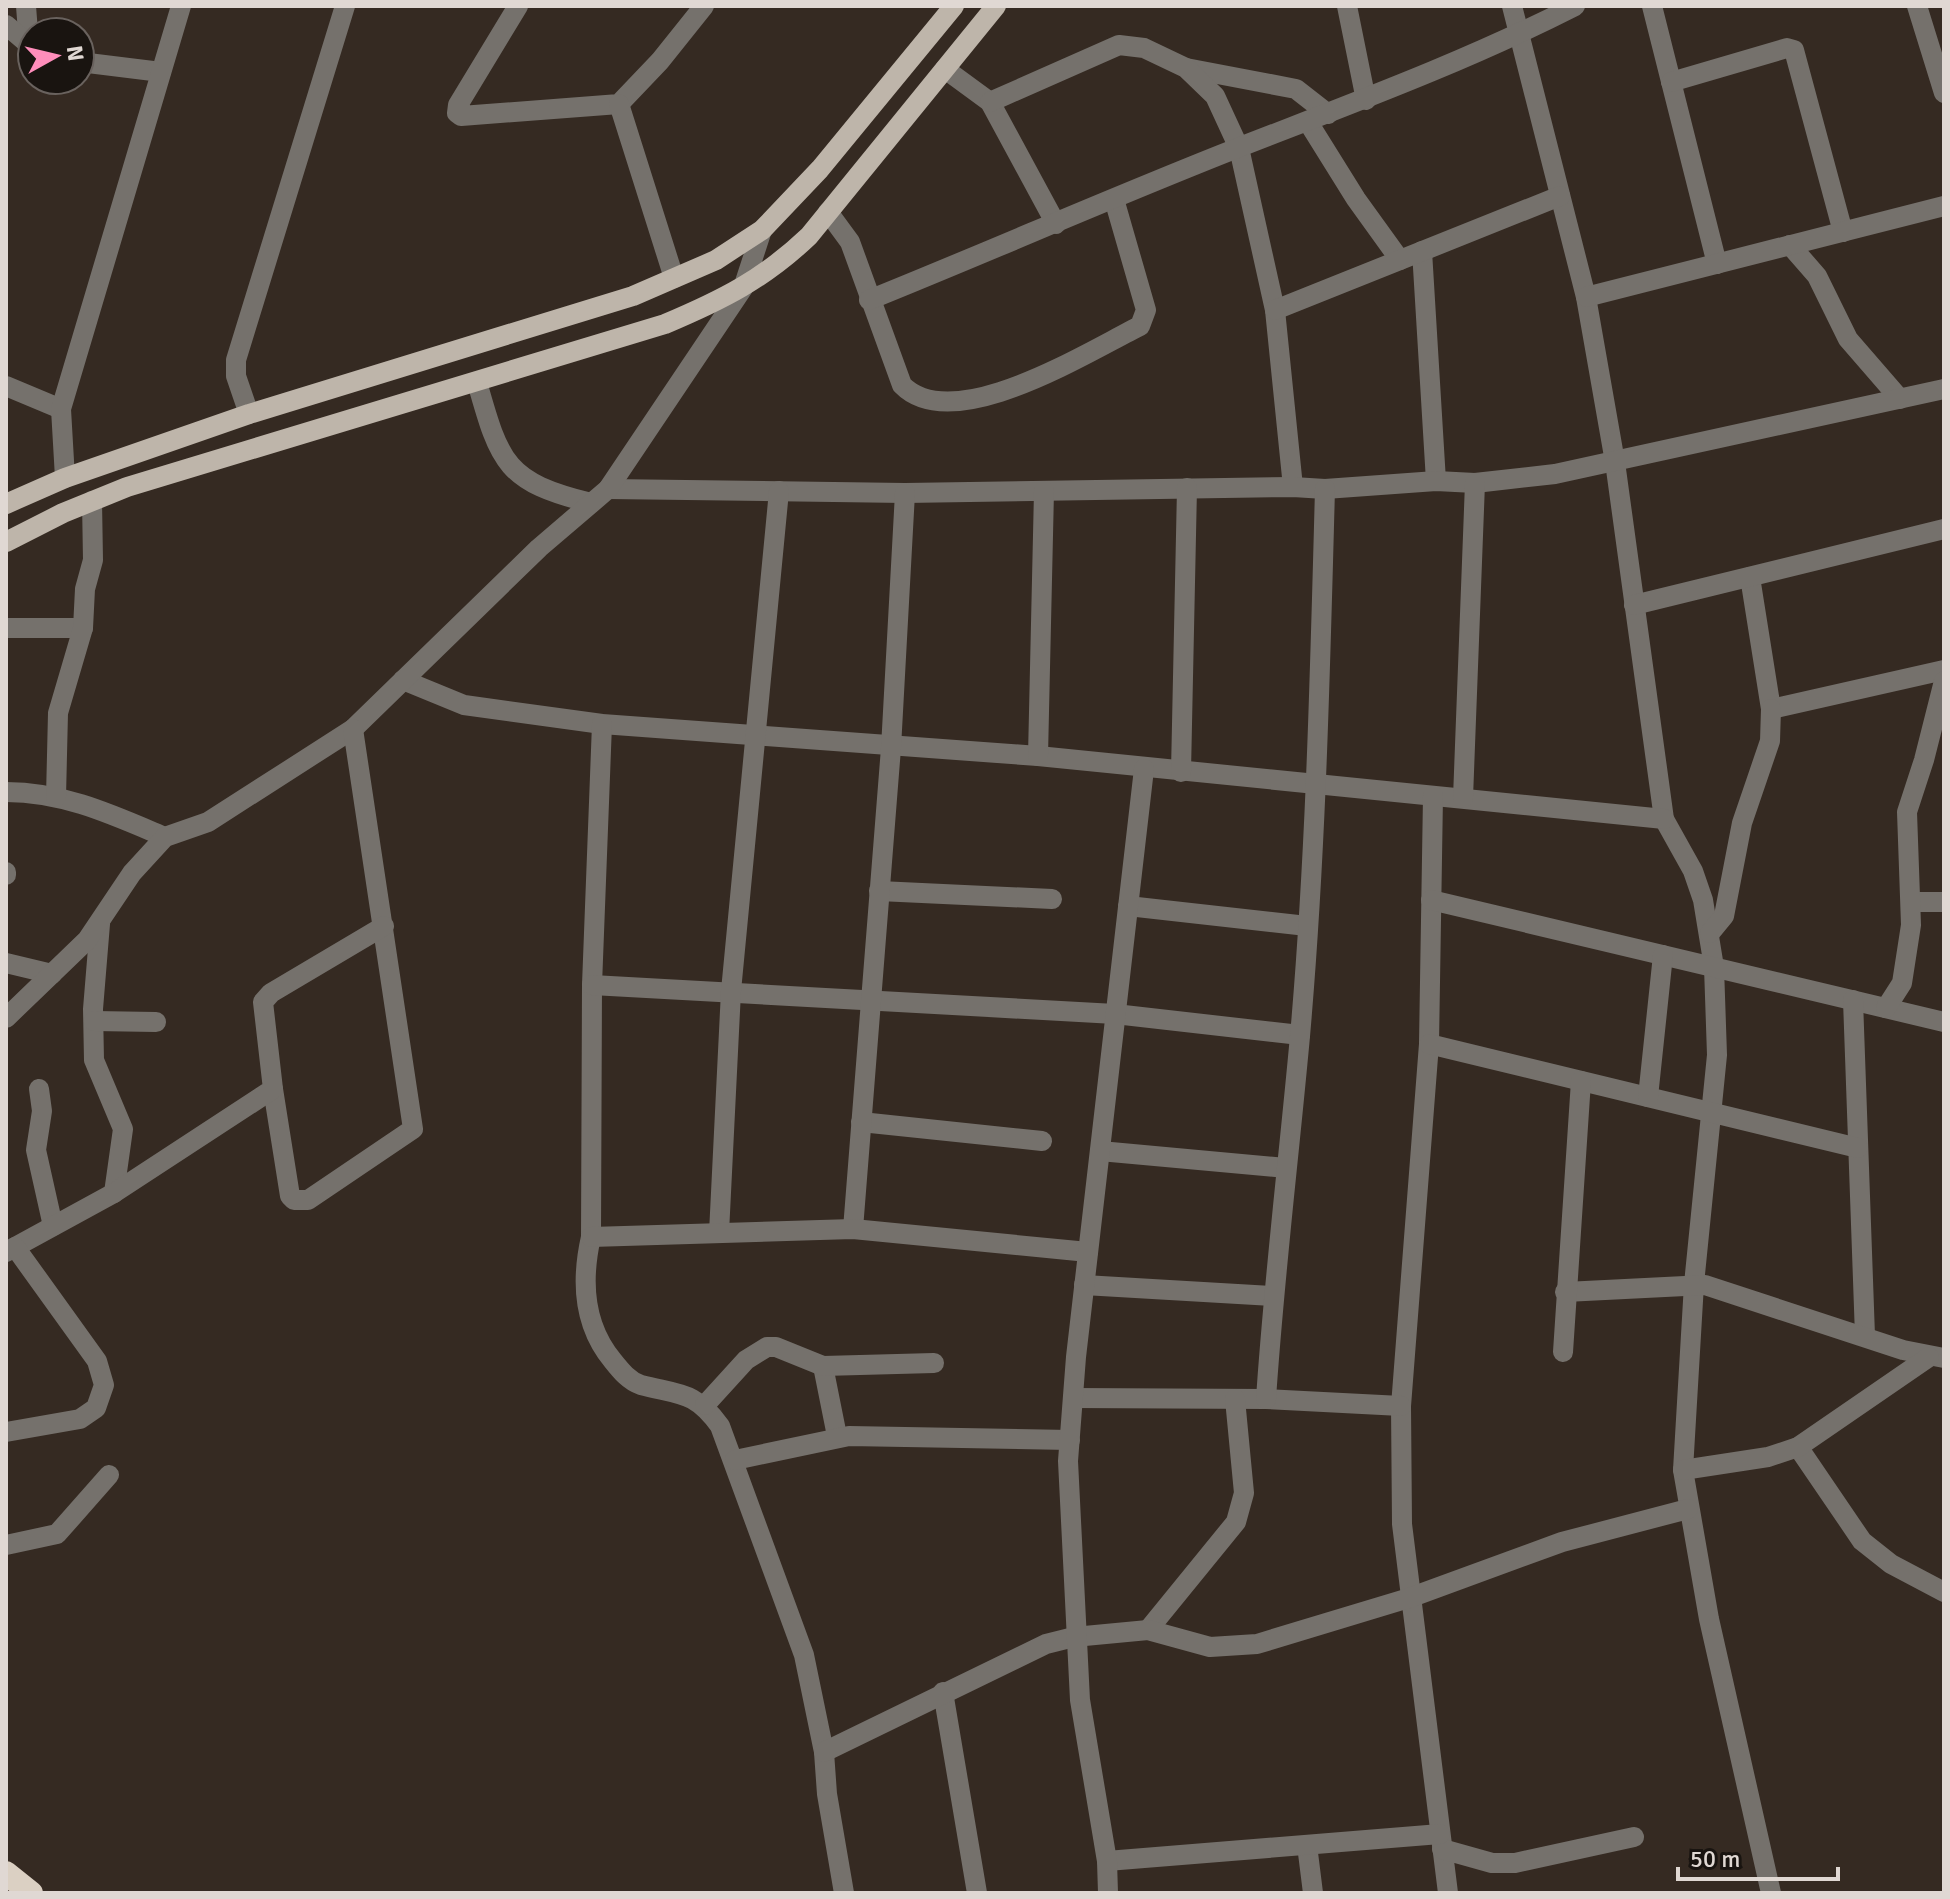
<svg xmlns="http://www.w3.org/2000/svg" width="1950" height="1899" font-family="Signika,sans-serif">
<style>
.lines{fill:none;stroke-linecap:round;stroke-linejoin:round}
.minor{stroke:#75716c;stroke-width:20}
.major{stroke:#beb5aa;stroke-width:20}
.highway{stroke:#dbd0c3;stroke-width:24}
</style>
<rect width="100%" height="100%" fill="#352a22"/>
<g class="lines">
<g class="minor">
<path d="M26 6 29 45"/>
<path d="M518 6 458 105 457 113 461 116 619 104 660 61 704 6"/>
<path d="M1347 6 1366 100"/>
<path d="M1512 6 1586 297 1615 462 1664 819 1693 871 1703 900 1714 967 1717 1055 1694 1284 1683 1470 1709 1619 1771 1893"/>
<path d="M1652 6 1717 264"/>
<path d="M1917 6 1944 93"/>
<path d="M6 25 32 47"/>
<path d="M80 62 161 72"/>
<path d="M1186 68 1296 89 1328 114"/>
<path d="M945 69 990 102 1056 224"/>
<path d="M1671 82 1787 48 1794 50 1843 232"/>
<path d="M990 102 1119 45 1144 48 1186 68 1215 96 1239 148 1275 310 1293 487"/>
<path d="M619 104 674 278"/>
<path d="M1308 122 1356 199 1400 260"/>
<path d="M828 212 850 242 902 385C953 437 1087 352 1140 326L1146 310 1114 199"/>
<path d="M1790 245 1817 276 1848 339 1900 399"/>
<path d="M1422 251 1436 481"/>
<path d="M1586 297 1944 206"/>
<path d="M869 300C993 250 1115 196 1240 147 1353 103 1467 61 1575 6"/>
<path d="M1275 310 1560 196"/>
<path d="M477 382C500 464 506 482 591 503"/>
<path d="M6 386 61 409"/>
<path d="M249 414 236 376V360L345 6"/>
<path d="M65 478 61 409 181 6"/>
<path d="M608 489 905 493 1293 487 1325 489 1436 481 1475 483 1555 474 1944 389"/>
<path d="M1750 577 1771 709 1944 670"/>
<path d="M1634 605 1944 529"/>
<path d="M6 628H83"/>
<path d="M403 680 464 705 602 724 1038 756 1664 819"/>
<path d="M602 724 592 985 591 1237C581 1281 583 1325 613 1361 621 1371 629 1381 641 1385 680 1395 695 1391 720 1426L804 1655 824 1752 827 1794 844 1893"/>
<path d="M1038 756 1044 491"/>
<path d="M1181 772 1187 488"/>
<path d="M6 792C64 792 113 815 165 837"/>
<path d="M1433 796 1429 1044 1401 1406 1402 1524 1448 1893"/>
<path d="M56 797 58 713 83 628 85 589 93 560 92 501"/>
<path d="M1463 798 1475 483"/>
<path d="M6 875V872"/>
<path d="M879 891 1052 899"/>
<path d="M1431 900 1944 1022"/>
<path d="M1912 902H1944"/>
<path d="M1128 906 1307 926"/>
<path d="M100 924 93 1009 94 1060 123 1129 114 1193"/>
<path d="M1710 933 1724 916 1742 823 1770 741 1771 709"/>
<path d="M6 963 52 974"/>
<path d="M592 985 1115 1014 1300 1035"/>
<path d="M1853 1000 1865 1336"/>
<path d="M1886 1008 1902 983 1911 925 1907 812 1924 760 1944 681"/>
<path d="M6 1018 87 940 132 873 165 837 208 822 353 729 539 548 608 489 743 288 762 230"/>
<path d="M94 1021 156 1022"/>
<path d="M1429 1044 1858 1148"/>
<path d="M39 1089 42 1111 36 1150 53 1226"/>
<path d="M273 1089 290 1196 294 1200H308L413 1129 353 729"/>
<path d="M1648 1097 1663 955"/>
<path d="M861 1122 1042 1141"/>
<path d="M1100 1151 1286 1168"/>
<path d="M853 1229 891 748 905 493"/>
<path d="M719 1233 731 991 779 491"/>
<path d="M591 1237 853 1229 1088 1252"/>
<path d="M6 1252 114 1193 273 1089 263 1002 271 993 384 926"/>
<path d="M1084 1285 1273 1296"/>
<path d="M1565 1292 1705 1285 1903 1350 1944 1358"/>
<path d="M1563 1352 1581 1081"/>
<path d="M823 1366 837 1436"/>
<path d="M1073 1398 1266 1399 1401 1406"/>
<path d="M1266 1399C1274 1277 1289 1157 1300 1036 1316 854 1320 672 1325 489"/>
<path d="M705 1405 746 1360 767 1347H776L823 1366 934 1363"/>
<path d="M6 1432 80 1419 96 1408 104 1385 97 1361 15 1247"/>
<path d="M1798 1447 1862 1541 1891 1564 1944 1592"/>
<path d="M735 1460 849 1436 1070 1440"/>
<path d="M1683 1470 1768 1457 1798 1447 1929 1357"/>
<path d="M6 1545 57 1534 109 1475"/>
<path d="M1148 1630 1236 1522 1244 1493 1235 1399"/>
<path d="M943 1692 977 1893"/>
<path d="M824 1752 1046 1644 1074 1637 1148 1630 1210 1647 1257 1644 1409 1598 1562 1542 1688 1509"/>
<path d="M1307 1845 1313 1893"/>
<path d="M1442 1849 1492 1863H1515L1634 1837"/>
<path d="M1107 1861 1440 1834"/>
<path d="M1108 1893 1107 1861 1080 1700 1068 1461 1076 1357 1144 769"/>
</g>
<g class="major">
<path d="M6 504 65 478 249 414 633 296 716 260 762 230 820 169 954 6"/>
<path d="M6 542 63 513 127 487 665 324C722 300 764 279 809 236L996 6"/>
</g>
<path class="highway" d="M6 1873 31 1893"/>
</g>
<rect width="1950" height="1899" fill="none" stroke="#e0d8d3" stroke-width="16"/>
<g transform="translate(56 56) rotate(82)"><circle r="38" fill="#191410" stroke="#69625e" stroke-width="2"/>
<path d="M0-6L14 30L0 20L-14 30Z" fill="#ff8ebb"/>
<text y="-12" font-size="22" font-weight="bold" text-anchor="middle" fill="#e0d8d3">N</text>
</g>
<path d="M1678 1867v12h160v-12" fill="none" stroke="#e0d8d3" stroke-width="4"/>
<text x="1690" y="1867" font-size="24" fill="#e0d8d3" stroke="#191410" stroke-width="6" paint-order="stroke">50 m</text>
</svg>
